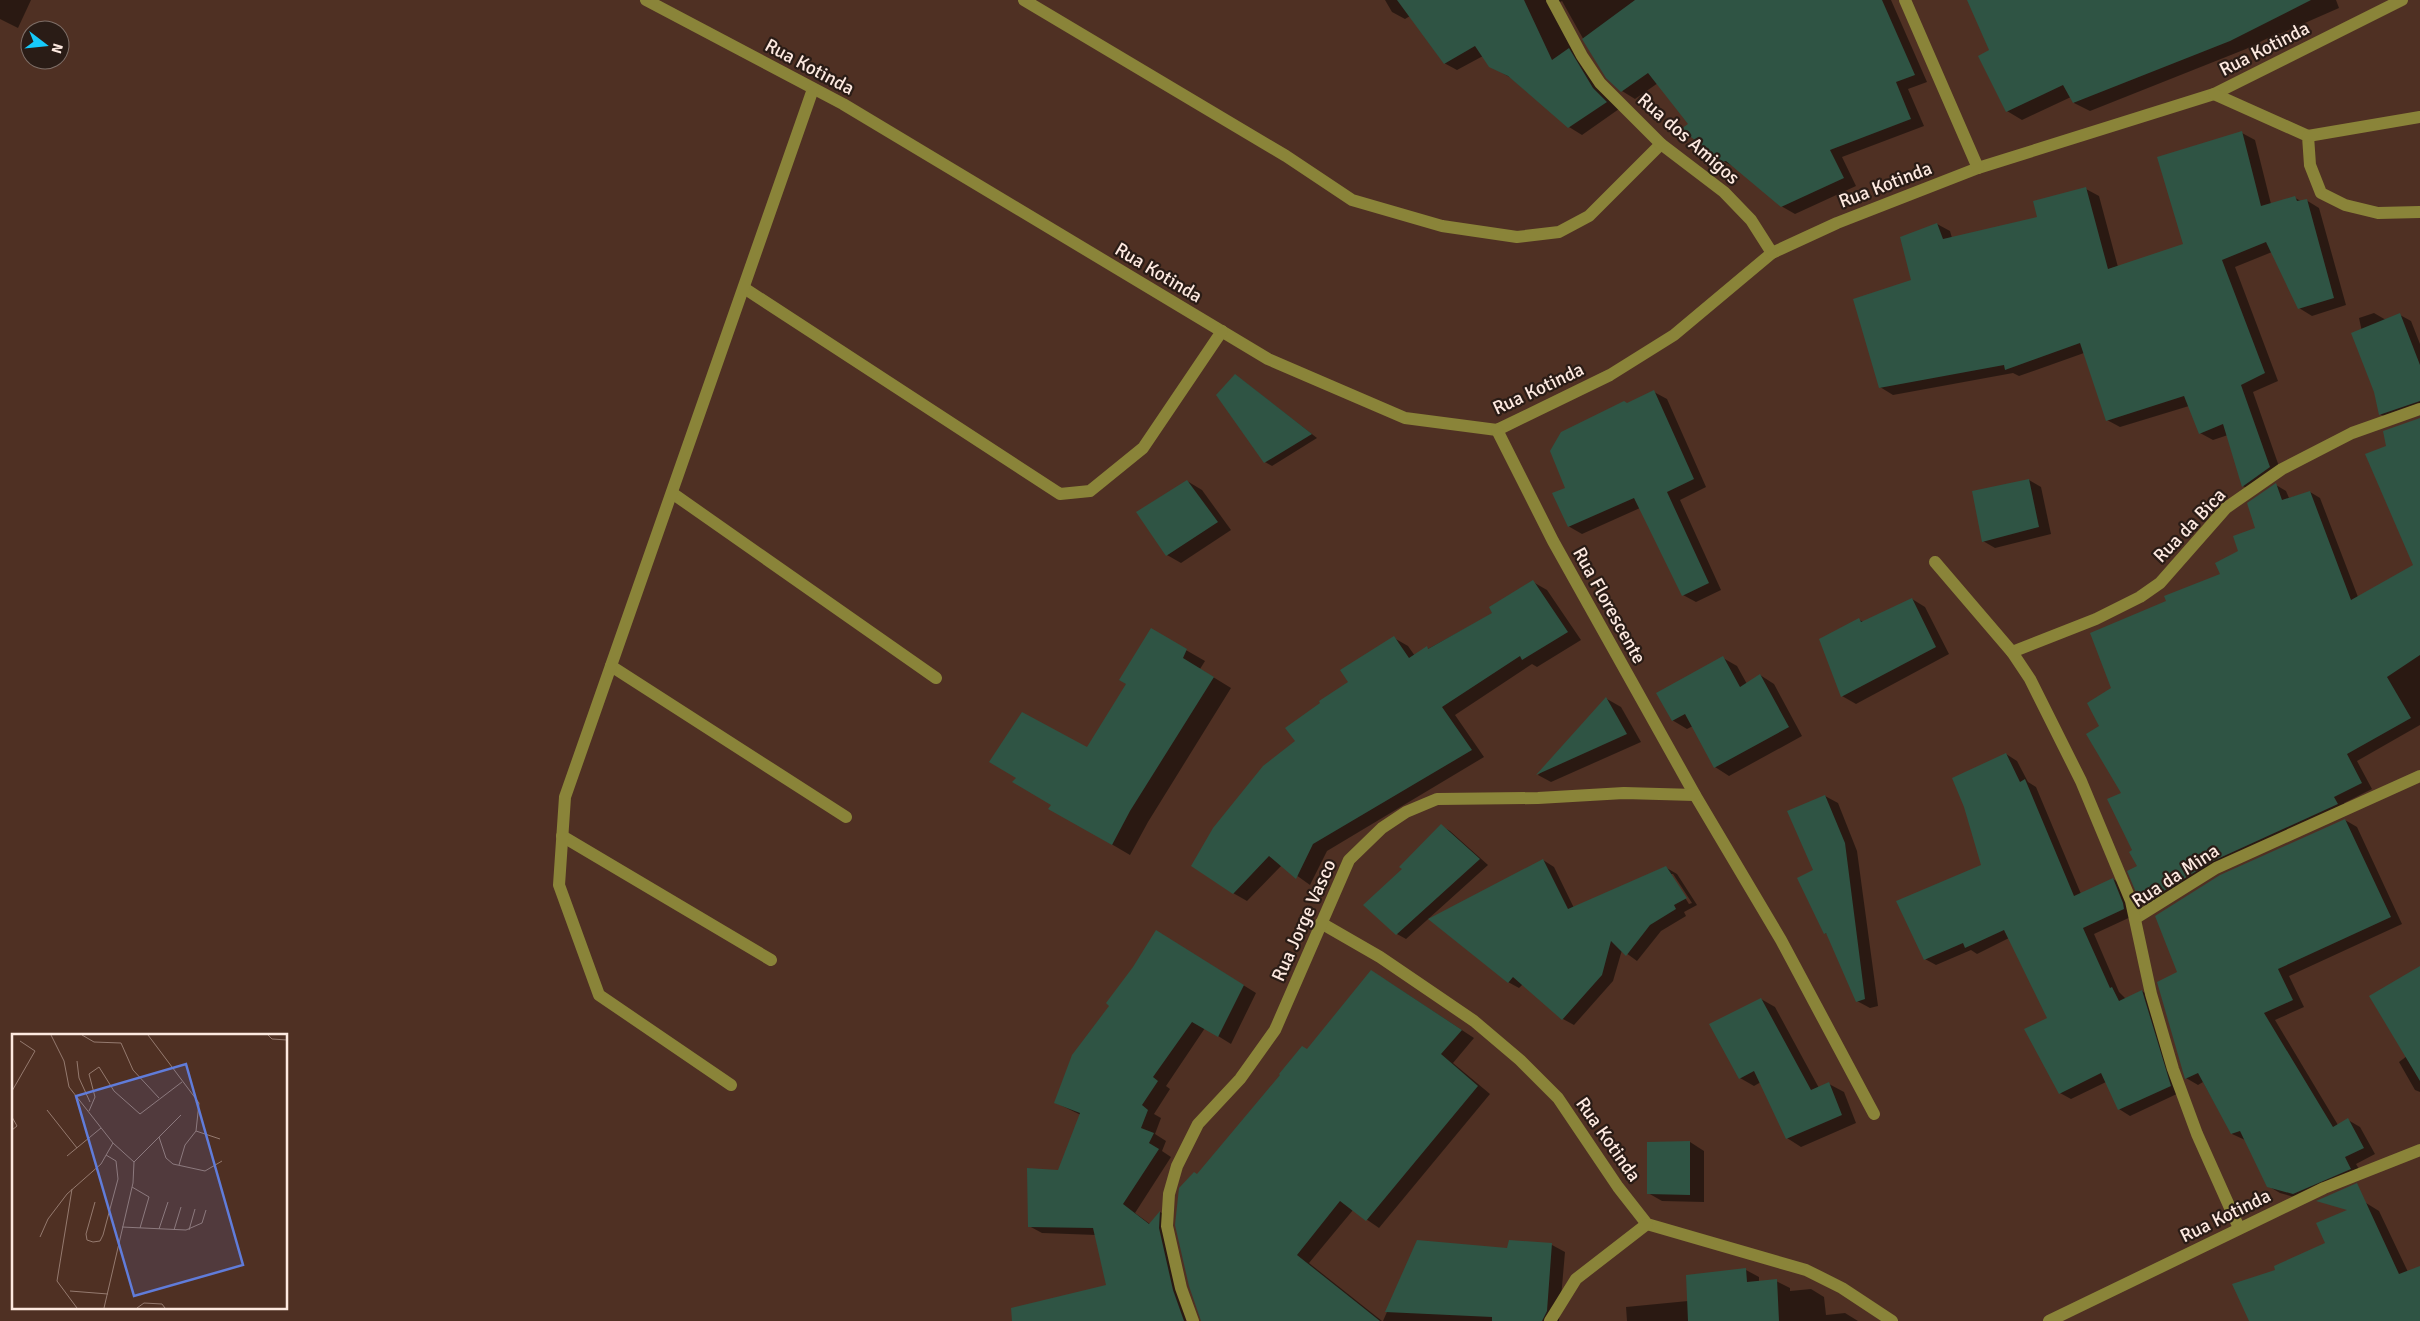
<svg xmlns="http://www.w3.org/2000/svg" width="2420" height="1321" font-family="Signika,sans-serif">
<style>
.shadow{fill:#0007;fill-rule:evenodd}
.building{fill:#2f5444}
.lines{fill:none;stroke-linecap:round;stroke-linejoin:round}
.minor{stroke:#8a8439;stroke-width:12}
.labels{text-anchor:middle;stroke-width:4.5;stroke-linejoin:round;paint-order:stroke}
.street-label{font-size:19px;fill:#fde9e0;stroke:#2a1c16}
.inset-road{fill:none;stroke:#957a6f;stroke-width:1}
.view{fill:#607cda;fill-opacity:0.15;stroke:#607cda;stroke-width:2.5}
.inset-edge{fill:none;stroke:#fde9e0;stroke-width:2.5}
</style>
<rect width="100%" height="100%" fill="#4f3023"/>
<g class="shadow">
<path d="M0 0H31L18 28 0 19Z"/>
<path d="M1385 0H1891L1927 82 1908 89 1924 126 1842 157 1856 186 1795 214 1781 206 1737 168 1723 161 1658 83 1635 99 1622 91 1590 51 1562 1 1558 3 1619 109 1582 135 1569 127 1511 78 1490 66 1483 56 1457 70 1444 63 1410 16 1405 19 1392 12Z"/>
<path d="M1968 0H2336L2339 8 2280 34 2278 33 2246 49 2090 111 2074 103 2071 97 2022 120 2007 111 1990 51Z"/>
<path d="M2242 133 2255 140 2271 204 2295 198 2301 201 2306 200 2319 208 2346 305 2312 316 2299 308 2272 252 2235 267 2278 381 2253 392 2282 475 2256 493 2243 486 2228 435 2213 440 2200 433 2189 406 2120 427 2107 420 2084 353 2019 376 2013 373 1893 395 1880 387 1913 281 1937 224 1950 231 1952 238 2038 218 2086 189 2099 196 2118 267 2184 245Z"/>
<path d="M2374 313 2386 320 2400 315 2411 321 2420 344V411L2392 421 2380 414 2359 318Z"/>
<path d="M1242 380 1317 438 1272 466 1265 462Z"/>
<path d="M1654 392 1667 399 1706 487 1680 500 1721 590 1696 602 1683 595 1640 508 1582 534 1568 526 1566 489 1628 404Z"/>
<path d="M2420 419V725L2357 761 2372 789 2344 803 2348 810 2224 866 2151 907 2141 901 2139 867 2123 794 2101 726 2112 689 2167 602 2222 575 2256 528 2276 485 2286 491 2289 498 2310 492 2320 498 2358 597 2418 574 2388 447Z"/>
<path d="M2029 480 2041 487 2051 534 1995 548 1983 541Z"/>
<path d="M1187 481 1202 490 1231 530 1181 563 1167 555Z"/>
<path d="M1533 582 1547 590 1581 640 1537 667 1532 664 1455 715 1484 757 1327 851 1310 885 1282 865 1247 901 1233 893 1297 742 1350 682 1394 638 1408 646 1415 656 1494 613Z"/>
<path d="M1912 599 1925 607 1949 654 1856 704 1842 696 1859 620 1864 622Z"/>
<path d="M1151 630 1205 661 1200 669 1231 688 1148 822 1130 855 1050 808 1128 684Z"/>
<path d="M1723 658 1737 666 1747 684 1760 675 1774 684 1802 736 1729 776 1715 767 1693 726 1687 729 1672 720Z"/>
<path d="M1607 699 1621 707 1641 742 1551 782 1538 775Z"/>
<path d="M2006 754 2017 761 2028 782 2036 787 2081 894 2113 879 2124 886 2135 915 2094 934 2119 992 2126 999 2142 991 2153 998 2181 1092 2130 1116 2119 1109 2106 1082 2071 1099 2060 1093 2049 1018 2009 938 1977 954 1971 950 1936 965 1925 959 1982 866Z"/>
<path d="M1825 796 1838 803 1857 851 1878 1006 1870 1008 1857 1001 1828 934 1825 933 1814 871Z"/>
<path d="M2345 820 2357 827 2402 924 2289 976 2304 1007 2275 1020 2338 1125 2348 1120 2360 1127 2375 1154 2356 1164 2359 1169 2305 1200 2280 1193 2268 1186 2245 1140 2232 1134 2203 1082 2198 1085 2186 1078 2178 973Z"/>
<path d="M1441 826 1450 831 1488 865 1406 939 1397 934 1365 905 1403 869Z"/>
<path d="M1543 860 1554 867 1574 908 1665 867 1677 874 1697 905 1684 912 1686 916 1661 931 1637 961 1622 950 1613 981 1574 1025 1563 1019 1523 984 1519 988 1508 982ZM1670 874H1673L1692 903 1689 904Z"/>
<path d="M1169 939 1256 993 1231 1044 1205 1028 1166 1086 1170 1089 1154 1114 1161 1118 1155 1134 1166 1141 1162 1151 1171 1157 1135 1213 1150 1224 1160 1212 1173 1219 1172 1236 1194 1321H1068L1107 1286 1096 1235 1042 1233 1029 1226 1059 1171 1081 1115 1056 1103Z"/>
<path d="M2420 970V1092L2415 1090 2399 1062 2407 1056Z"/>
<path d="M1384 979 1474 1038 1453 1063 1490 1094 1379 1228 1353 1210 1309 1263 1382 1321H1202L1198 1175 1307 1050Z"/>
<path d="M1761 999 1775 1007 1819 1088 1829 1084 1844 1092 1856 1123 1801 1147 1787 1138 1761 1082 1754 1086 1740 1078Z"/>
<path d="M1690 1142 1704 1151V1202L1662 1201 1648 1193V1143Z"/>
<path d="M2366 1203 2379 1211 2408 1272 2420 1267V1321H2250L2277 1271 2326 1244Z"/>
<path d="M1418 1241 1508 1250 1552 1245 1565 1252 1559 1321H1383Z"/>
<path d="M1746 1270 1759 1277V1282L1776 1281 1790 1288V1291L1811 1289 1824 1297 1826 1315 1845 1313 1858 1321H1627L1626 1307 1688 1301Z"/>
</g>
<g class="building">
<path d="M1397 0H1524L1552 60 1569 48 1593 88 1607 102 1568 128 1508 76 1489 67 1475 46 1444 64Z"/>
<path d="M1635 0H1882L1915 75 1896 82 1911 119 1830 150 1844 178 1781 207 1726 161 1722 162 1681 129 1688 124 1648 73 1621 92 1606 78 1582 39Z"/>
<path d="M1967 0H2311L2230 41 2073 103 2063 85 2006 112 1978 56 1989 50Z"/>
<path d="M2242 131 2261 206 2295 196 2297 201 2307 199 2334 298 2298 309 2266 242 2222 260 2265 373 2241 385 2270 467 2242 487 2223 424 2199 434 2184 396 2106 421 2080 343 2005 370 2004 365 1879 388 1853 299 1911 280 1900 237 1937 223 1943 239 2037 217 2033 201 2086 187 2108 269 2183 244 2157 157Z"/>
<path d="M2400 313 2420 365V401L2379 415 2374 392 2351 333Z"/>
<path d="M1235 374 1312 434 1264 463 1216 395Z"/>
<path d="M1654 390 1694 479 1667 492 1709 583 1682 596 1634 498 1568 527 1552 493 1565 488 1550 451 1561 432 1624 401 1627 403Z"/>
<path d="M2420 418V655L2387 677 2411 718 2347 754 2362 783 2334 797 2338 804 2213 861 2149 900 2148 898 2140 902 2127 871 2137 866 2129 852 2132 850 2107 799 2121 793 2086 734 2099 726 2087 703 2111 688 2090 633 2166 601 2164 596 2220 574 2215 563 2238 551 2233 536 2255 528 2247 503 2276 483 2282 500 2310 491 2351 600 2413 565 2365 454 2386 446 2383 431Z"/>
<path d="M2029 479 2039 527 1982 542 1972 491Z"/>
<path d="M1187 480 1218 522 1166 556 1136 512Z"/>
<path d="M1533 580 1568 632 1522 660 1520 656 1442 707 1472 750 1313 844 1296 879 1269 856 1233 894 1191 866 1213 828 1263 766 1295 741 1285 728 1320 703 1319 701 1348 682 1340 670 1394 636 1409 658 1427 646 1428 649 1492 613 1489 607Z"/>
<path d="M1912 598 1936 647 1841 697 1819 639 1859 618 1861 622Z"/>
<path d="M1151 628 1187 649 1183 658 1214 677 1130 811 1112 845 1048 809 1051 805 1012 782 1016 778 989 762 1022 712 1087 747 1126 684 1119 680Z"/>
<path d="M1723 656 1740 687 1760 674 1789 727 1714 768 1685 714 1672 721 1656 693Z"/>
<path d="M1606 697 1627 734 1536 775Z"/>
<path d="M2006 753 2020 782 2025 779 2074 896 2113 878 2123 903 2124 909 2083 928 2110 988 2112 987 2119 1001 2142 990 2171 1086 2118 1110 2101 1073 2059 1094 2024 1029 2047 1018 2004 930 1965 948 1963 943 1924 960 1896 901 1981 865 1964 807 1952 778Z"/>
<path d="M1825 795 1845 843 1865 999 1856 1002 1826 933 1824 934 1797 878 1813 870 1787 811Z"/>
<path d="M2345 819 2391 917 2278 969 2293 1000 2264 1013 2333 1127 2348 1118 2364 1148 2345 1157 2351 1169 2293 1194 2267 1187 2240 1131 2231 1134 2198 1073 2185 1079 2157 982 2177 972 2155 916 2220 875Z"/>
<path d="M1441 824 1480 859 1396 935 1363 905 1402 869 1399 867Z"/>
<path d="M1543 859 1568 909 1666 866 1687 898 1674 905 1676 909 1650 925 1626 956 1611 941 1602 975 1562 1020 1513 977 1508 983 1428 919Z"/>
<path d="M1156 930 1244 985 1218 1037 1192 1022 1153 1077 1158 1081 1142 1105 1148 1110 1141 1128 1154 1133 1149 1143 1159 1149 1123 1204 1149 1224 1160 1211 1159 1228 1173 1290 1184 1321H1012L1011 1308 1106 1285 1093 1228 1028 1227 1027 1168 1058 1170 1080 1113 1054 1103 1072 1055 1109 1006 1106 1003 1133 967Z"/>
<path d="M2420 966V1081L2369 996Z"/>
<path d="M1371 970 1462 1030 1441 1054 1478 1086 1366 1221 1340 1201 1297 1255 1380 1321H1201L1189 1286 1175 1225 1179 1188 1194 1172 1197 1174 1280 1075 1279 1074 1302 1046 1307 1049Z"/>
<path d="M1761 998 1811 1090 1829 1082 1842 1115 1786 1139 1754 1071 1739 1079 1709 1024Z"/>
<path d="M1690 1141V1195L1647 1194V1142Z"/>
<path d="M2357 1183 2399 1274 2420 1266V1321H2249L2232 1284 2275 1270 2274 1266 2325 1243 2316 1223 2347 1210 2316 1201Z"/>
<path d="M1417 1240 1507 1248 1509 1240 1552 1243 1547 1311 1542 1321H1492V1317L1385 1312Z"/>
<path d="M1746 1268 1747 1282 1777 1279 1779 1321H1688L1686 1275Z"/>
</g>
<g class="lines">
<g class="minor">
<path d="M646 0 843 104 1268 359 1405 418 1497 430 1610 375 1674 335 1772 253 1837 223 1978 168 2214 94 2402 0"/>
<path d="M1024 0 1286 156 1352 200 1442 226 1517 237 1559 232 1589 216 1661 144"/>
<path d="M1552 0 1582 56 1600 83 1661 144 1724 192 1751 220 1772 253"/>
<path d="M1905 0 1978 168"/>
<path d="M2214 94 2308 136 2310 165 2321 193 2345 205 2378 213 2420 212"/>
<path d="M2308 136 2420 117"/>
<path d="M744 288 1060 494 1090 491 1143 448 1222 331"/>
<path d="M1497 430 1553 541 1695 795 1781 940 1874 1114"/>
<path d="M672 493 936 678"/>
<path d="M1935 562 2012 652"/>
<path d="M611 666 846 817"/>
<path d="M562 836 771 960"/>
<path d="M2136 918 2216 868 2420 776"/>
<path d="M1321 923 1380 957 1430 991 1474 1021 1520 1060 1558 1098 1618 1187 1647 1224 1806 1270 1842 1288 1892 1321"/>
<path d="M731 1085 599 995 559 885 565 797 813 89"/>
<path d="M2239 1228 2197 1134 2173 1069 2151 994 2131 901 2081 781 2030 679 2012 652 2096 619 2140 597 2160 583 2226 508 2282 469 2352 433 2420 409"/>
<path d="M1193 1321 1181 1288 1167 1226 1169 1194 1177 1166 1198 1124 1240 1079 1275 1030 1349 860 1382 828 1406 812 1437 799 1538 798 1624 793 1695 795"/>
<path d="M1550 1321 1576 1279 1647 1224"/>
<path d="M2049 1321 2324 1188 2420 1150"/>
</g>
</g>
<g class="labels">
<g class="street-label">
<text transform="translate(2264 48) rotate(-27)" y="7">Rua Kotinda</text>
<text transform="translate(810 66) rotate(28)" y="7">Rua Kotinda</text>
<text transform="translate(1689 138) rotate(41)" y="7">Rua dos Amigos</text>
<text transform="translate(1885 184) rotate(-21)" y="7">Rua Kotinda</text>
<text transform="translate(1159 272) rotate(31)" y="7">Rua Kotinda</text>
<text transform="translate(1538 388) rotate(-25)" y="7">Rua Kotinda</text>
<text transform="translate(2189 525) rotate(-46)" y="7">Rua da Bica</text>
<text transform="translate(1610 605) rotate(61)" y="7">Rua Florescente</text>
<text transform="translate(2175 875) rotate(-33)" y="7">Rua da Mina</text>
<text transform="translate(1303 920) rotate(-66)" y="7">Rua Jorge Vasco</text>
<text transform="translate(1609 1139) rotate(55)" y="7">Rua Kotinda</text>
<text transform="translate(2225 1215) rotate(-26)" y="7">Rua Kotinda</text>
</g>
</g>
<g transform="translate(12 1034)">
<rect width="275" height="275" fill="#4f3023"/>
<path class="inset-road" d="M39 1 52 27 57 53 101 109 122 128 121 149 92 274M70 1 82 8 109 9 121 36 147 64M136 1 187 69 184 97 173 111 167 131M256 1 260 5 275 6M65 27 67 44 78 68M0 57 23 17 8 7M35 76 65 114M77 77 83 63 77 40 87 33 102 57 128 80 170 48M0 83 5 92 0 96M184 97 208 105M147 103 154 124 161 130 193 137 210 127M55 122 89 94M122 128 169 81M120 153 137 163 128 194M60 155 45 247 65 274M83 168 74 200 75 206 81 208 88 207 91 201 106 145 104 127 94 121M110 193 174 196 190 189 194 176M147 195 156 168M162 196 169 173M177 196 183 175M28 203 36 185 55 160 89 130 101 109M58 257 96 260M125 274 132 269 150 270 153 274"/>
<path class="view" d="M174 30 231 231 122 262 64 62Z"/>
<rect width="275" height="275" class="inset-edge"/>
</g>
<g transform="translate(45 45) rotate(106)"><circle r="24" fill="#2a1c16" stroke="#7e6e67"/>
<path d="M0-4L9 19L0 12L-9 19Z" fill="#16cafb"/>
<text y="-8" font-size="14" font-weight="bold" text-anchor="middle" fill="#fde9e0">N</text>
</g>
</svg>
